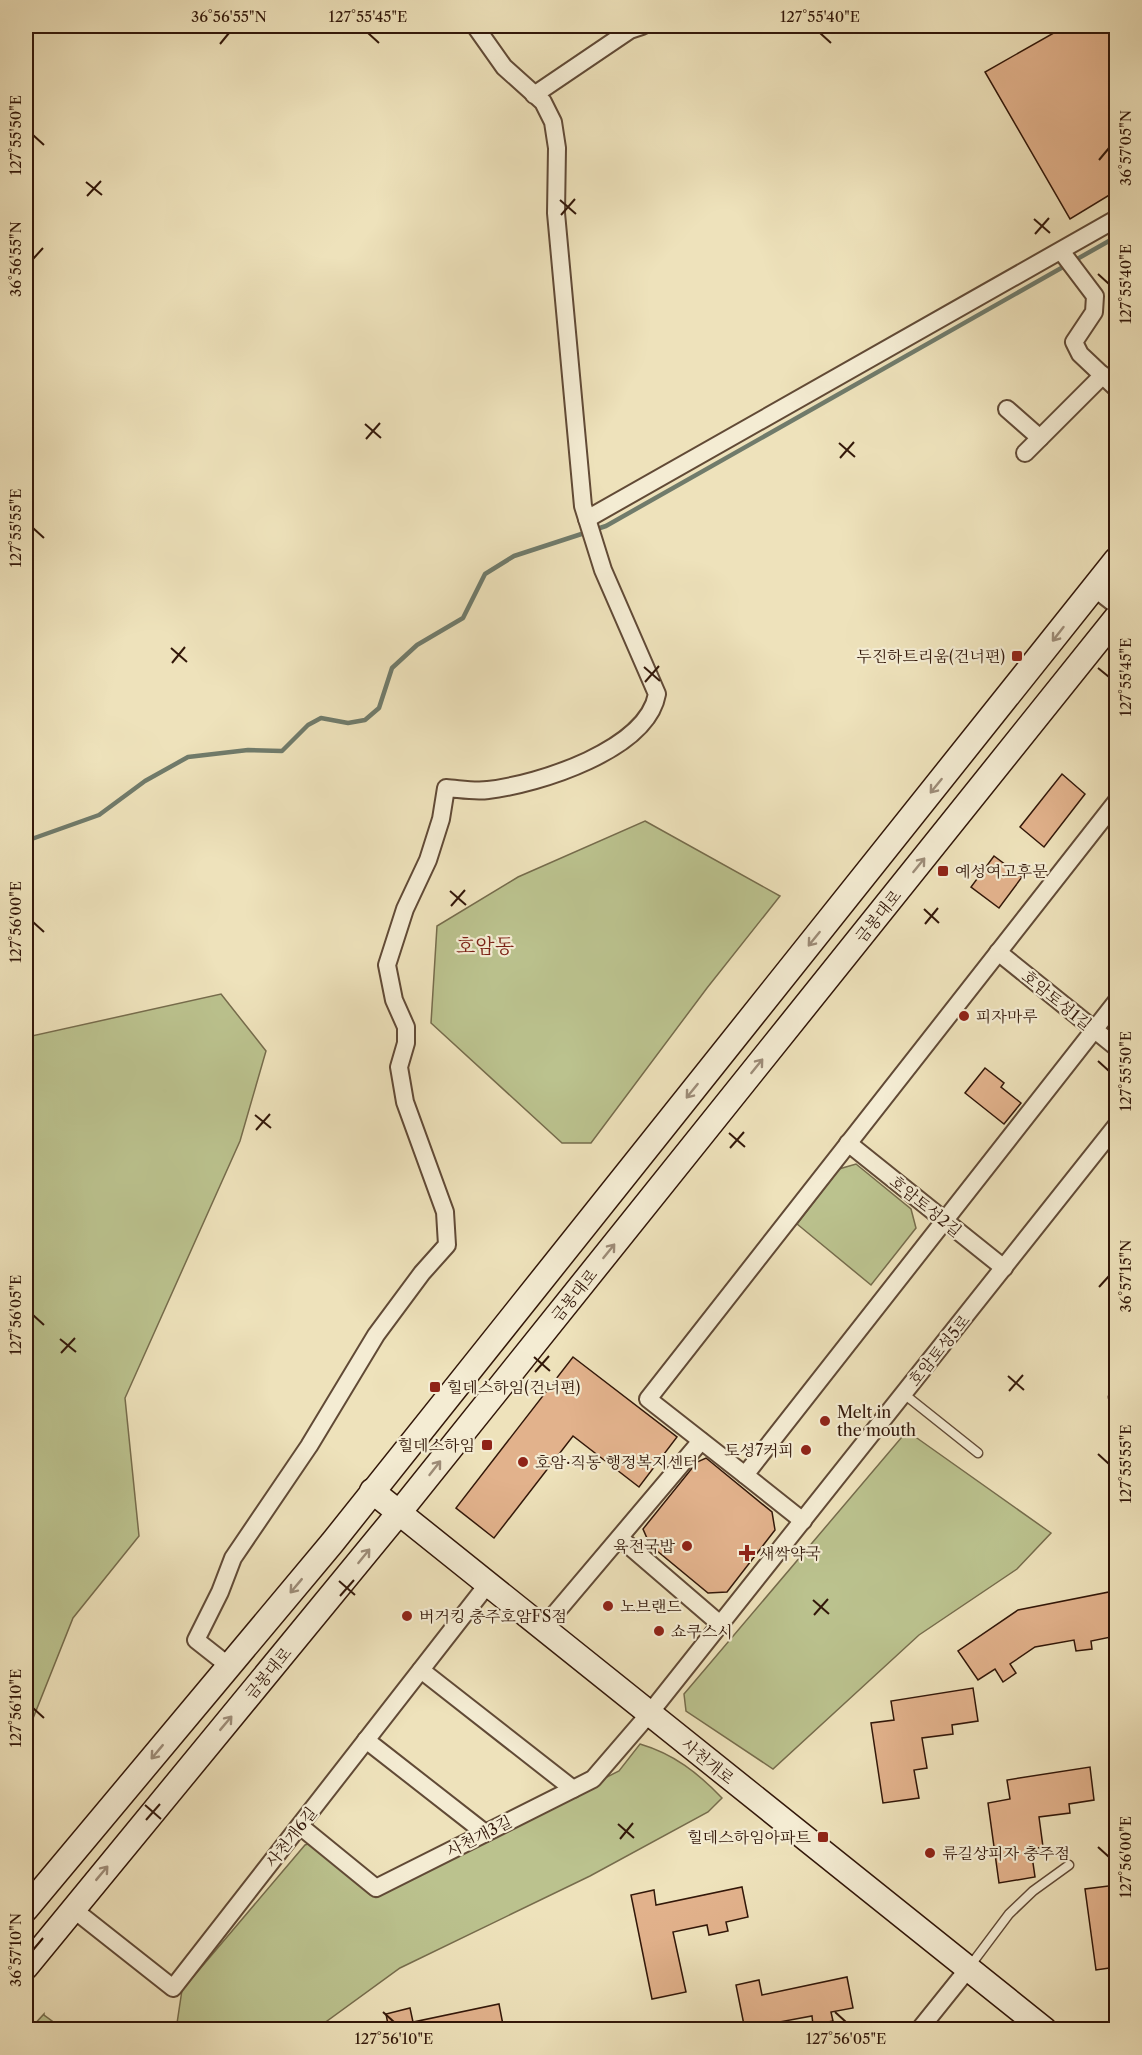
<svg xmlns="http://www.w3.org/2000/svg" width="1142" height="2055" font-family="'Libre Caslon Text','Noto Serif KR',serif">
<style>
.green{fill:#bbc28e;stroke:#766c4c;stroke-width:1.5}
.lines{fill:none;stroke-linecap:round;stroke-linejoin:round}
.stream{stroke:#707b6b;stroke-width:4.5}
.building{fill:#e2b28c;stroke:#321709;stroke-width:1.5}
.lane-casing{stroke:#614a36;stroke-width:11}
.street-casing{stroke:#614a36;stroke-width:20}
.secondary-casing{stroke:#321709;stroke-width:27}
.lane{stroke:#f4ecd3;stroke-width:8}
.street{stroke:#f4ecd3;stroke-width:16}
.secondary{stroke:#f4ecd3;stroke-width:24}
.oneway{stroke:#9d8c78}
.ticks{fill:none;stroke:#321709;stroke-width:2}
.poi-dot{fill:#8f2418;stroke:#f4ecd3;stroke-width:2}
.labels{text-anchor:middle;stroke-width:4.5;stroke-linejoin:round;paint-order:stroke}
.poi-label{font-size:16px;fill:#321709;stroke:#f4ecd3;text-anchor:start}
.street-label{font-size:16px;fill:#321709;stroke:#f4ecd3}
.quarter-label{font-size:20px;fill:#7a1f14;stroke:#f4ecd3}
.neatline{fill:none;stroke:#321709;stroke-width:2}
.ticks-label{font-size:15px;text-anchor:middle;fill:#321709}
</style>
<rect width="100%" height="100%" fill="#eee2bb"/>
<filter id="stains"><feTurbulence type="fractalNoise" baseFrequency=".00333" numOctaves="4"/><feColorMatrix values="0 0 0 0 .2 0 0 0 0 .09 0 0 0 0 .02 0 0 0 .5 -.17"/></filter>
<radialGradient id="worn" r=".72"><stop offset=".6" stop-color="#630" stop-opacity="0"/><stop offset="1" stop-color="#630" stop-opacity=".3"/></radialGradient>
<g class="green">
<path d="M645 821 780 896 707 988 591 1143H562L431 1023 437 926 518 877Z"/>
<path d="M221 994 266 1051 240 1141 125 1398 139 1536 73 1618 26 1736V1028L32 1036Z"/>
<path d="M856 1164 911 1209 916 1228 871 1285 797 1224 839 1169Z"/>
<path d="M907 1431 1051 1533 1017 1569 919 1635 773 1769 686 1711 684 1694Z"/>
<path d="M26 1740 30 1850 26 1856Z"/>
<path d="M640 1744C674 1754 698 1773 722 1798L708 1812 590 1876 400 1968 316 2029 176 2030 182 1990 305 1845 308 1844 376 1893 619 1771Z"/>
<path d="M44 2014V2015L63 2029H30Z"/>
</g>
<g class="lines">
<path class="stream" d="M26 841 99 815 145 781 188 757 248 750 282 751 308 725 321 718 348 723 365 720 379 708 392 668 417 645 463 618 485 574 514 556 606 526 1116 237"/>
</g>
<g class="building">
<path d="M1066 26H1116V191L1070 219 985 72Z"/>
<path d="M1062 774 1085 794 1044 847 1020 827Z"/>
<path d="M994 856 1022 877 999 908 971 887Z"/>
<path d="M985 1068 1004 1083 1001 1087 1021 1103 1004 1124 965 1093Z"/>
<path d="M573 1357 677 1437 639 1487 573 1436 494 1538 456 1508Z"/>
<path d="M706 1458 772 1512 775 1530 727 1592 708 1593 650 1545 643 1529 697 1462Z"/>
<path d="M1109 1592 1116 1636 1091 1641 1092 1649 1076 1651 1074 1640 1035 1647 1010 1664 1016 1673 1003 1682 995 1669 978 1680 958 1651 1018 1610Z"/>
<path d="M973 1688 978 1721 952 1725 953 1734 922 1738 927 1768 914 1770 919 1798 883 1803 871 1723 894 1720 891 1701Z"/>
<path d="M1090 1767 1094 1800 1069 1804 1070 1813 1039 1817 1043 1847 1031 1849 1035 1877 999 1883 988 1803 1010 1799 1007 1780Z"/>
<path d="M1116 1885V1967L1096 1970 1085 1889Z"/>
<path d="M742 1887 748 1917 726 1922 728 1931 709 1935 707 1925 673 1932 686 1992 652 1999 631 1895 654 1890 656 1905Z"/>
<path d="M847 1977 853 2008 831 2012 833 2021 813 2025 812 2016 779 2022 780 2030H745L736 1985 759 1980 762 1995Z"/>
<path d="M499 2004 504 2030H389L386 2014 410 2008 413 2022Z"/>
</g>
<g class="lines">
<g class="lane-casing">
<g id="lane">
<path d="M1116 1392 1113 1397 1116 1399"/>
<path d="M904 1394 978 1453"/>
<path d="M970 1966 1009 1914 1033 1891 1069 1865"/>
</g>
</g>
<g class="street-casing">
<g id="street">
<path d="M534 95 630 30 642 26"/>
<path d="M1061 251 1095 296 1094 312 1074 342 1080 354 1116 388"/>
<path d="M1007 409 1040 438"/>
<path d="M1025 453 1103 375"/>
<path d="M587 519 1116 219"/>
<path d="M1094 588 1116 605"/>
<path d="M1116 802 648 1399 745 1475 1116 1002"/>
<path d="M998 952 1116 1047"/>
<path d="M848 1143 1004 1268"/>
<path d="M745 1475 803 1521"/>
<path d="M620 1538 720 1624"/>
<path d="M542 1629 701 1441"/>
<path d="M229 1666 196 1640 220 1592 233 1558 309 1446 376 1335 422 1273 447 1245 445 1212 405 1102 399 1067 406 1043V1027L394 1000 387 965 405 909 428 860 441 819 446 788C460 789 475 792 488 790 539 784 647 750 657 694L603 570 583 506 556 213 557 148 553 122 543 102 504 67 475 26"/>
<path d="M421 1670 573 1789"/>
<path d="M366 1740 485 1833"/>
<path d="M300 1826 376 1888 593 1779 649 1714 1116 1126"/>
<path d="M73 1909 173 1988 487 1585"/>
<path d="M919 2030 968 1969"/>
</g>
</g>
<g class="secondary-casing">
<g id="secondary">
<path d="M372 1491 1045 2030"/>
<path d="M26 1909 332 1543 1116 560"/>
<path d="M26 1967 398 1514 1116 618"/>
</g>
</g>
<use href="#lane" class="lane"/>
<use href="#street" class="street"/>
<use href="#secondary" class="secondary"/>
</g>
<defs><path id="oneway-shaft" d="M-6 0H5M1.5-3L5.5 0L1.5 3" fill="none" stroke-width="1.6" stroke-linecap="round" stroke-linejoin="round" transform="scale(1.5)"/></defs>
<g class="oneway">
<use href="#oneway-shaft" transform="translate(1058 634) rotate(128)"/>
<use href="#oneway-shaft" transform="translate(936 786) rotate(129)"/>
<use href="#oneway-shaft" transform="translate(919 865) rotate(-51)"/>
<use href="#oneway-shaft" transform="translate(814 939) rotate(129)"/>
<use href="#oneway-shaft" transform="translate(757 1066) rotate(-51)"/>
<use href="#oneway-shaft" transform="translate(692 1091) rotate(129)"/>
<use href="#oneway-shaft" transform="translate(609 1251) rotate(-51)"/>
<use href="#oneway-shaft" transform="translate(435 1468) rotate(-52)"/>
<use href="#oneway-shaft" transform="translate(364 1556) rotate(-51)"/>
<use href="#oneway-shaft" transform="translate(296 1586) rotate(130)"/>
<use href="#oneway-shaft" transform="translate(226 1723) rotate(-50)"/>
<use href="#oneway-shaft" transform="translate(157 1752) rotate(130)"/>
<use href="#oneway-shaft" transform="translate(102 1873) rotate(-50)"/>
</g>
<path class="ticks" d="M368 33 379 43M820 33 831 43M220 44 229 33M33 135 44 145M1099 160 1109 148M86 182 102 195M87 196 101 181M560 200 576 214M561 215 575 199M1034 219 1050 233M1035 234 1049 218M33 259 43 248M1098 274 1109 284M365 424 381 438M366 439 380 423M839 443 855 457M840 458 854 442M33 528 44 538M171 648 187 662M172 663 185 647M644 667 660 681M1098 668 1109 677M645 682 659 666M450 891 466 905M451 906 465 890M924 909 939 923M33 922 44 932M925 924 938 908M1098 1061 1109 1071M255 1115 271 1128M256 1130 270 1114M729 1133 745 1147M730 1148 744 1132M1099 1287 1109 1276M33 1315 44 1325M60 1339 76 1352M61 1353 75 1338M534 1357 550 1371M535 1372 549 1356M1008 1376 1024 1390M1009 1391 1023 1375M1098 1454 1109 1464M339 1581 355 1595M340 1596 354 1580M813 1600 829 1614M814 1615 828 1599M33 1708 44 1718M145 1805 161 1819M146 1820 160 1804M618 1824 634 1838M620 1839 633 1823M1098 1847 1109 1857M33 1950 43 1938M383 2012 394 2022M835 2012 846 2022"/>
<g class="poi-dot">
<rect x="1011" y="650" width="12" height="12" rx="3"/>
<rect x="937" y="865" width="12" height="12" rx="3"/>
<circle cx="964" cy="1016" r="6"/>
<rect x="429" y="1381" width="12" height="12" rx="3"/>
<circle cx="825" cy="1421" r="6"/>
<rect x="481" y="1439" width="12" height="12" rx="3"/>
<circle cx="806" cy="1450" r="6"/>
<circle cx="523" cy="1462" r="6"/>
<circle cx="687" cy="1546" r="6"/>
<path d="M744 1544h6v6h6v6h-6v6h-6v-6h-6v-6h6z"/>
<circle cx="608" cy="1606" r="6"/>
<circle cx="407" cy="1616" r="6"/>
<circle cx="659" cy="1631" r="6"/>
<rect x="817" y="1831" width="12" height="12" rx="3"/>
<circle cx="930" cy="1853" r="6"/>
</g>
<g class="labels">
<g class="poi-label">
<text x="1005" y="662" text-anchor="end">두진하트리움(건너편)</text>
<text x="955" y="877">예성여고후문</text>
<text x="976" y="1022">피자마루</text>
<text x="447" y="1393">힐데스하임(건너편)</text>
<text x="837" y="1418">Melt in<tspan x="837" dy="18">the mouth</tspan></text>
<text x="475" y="1451" text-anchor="end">힐데스하임</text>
<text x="794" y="1456" text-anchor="end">토성7커피</text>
<text x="535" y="1468">호암·직동 행정복지센터</text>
<text x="675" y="1552" text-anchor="end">육전국밥</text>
<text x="759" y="1559">새싹약국</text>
<text x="620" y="1612">노브랜드</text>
<text x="419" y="1622">버거킹 충주호암FS점</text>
<text x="671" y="1637">쇼쿠스시</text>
<text x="811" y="1843" text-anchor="end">힐데스하임아파트</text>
<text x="942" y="1859">류길상피자 충주점</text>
</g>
<g class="street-label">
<text transform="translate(878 916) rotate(-51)" y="6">금봉대로</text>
<text transform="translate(1057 1000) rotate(39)" y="6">호암토성1길</text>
<text transform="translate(926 1206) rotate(39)" y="6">호암토성2길</text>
<text transform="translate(574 1295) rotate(-51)" y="6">금봉대로</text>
<text transform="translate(939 1350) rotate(-51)" y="6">호암토성5로</text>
<text transform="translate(268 1673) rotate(-50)" y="6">금봉대로</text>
<text transform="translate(708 1761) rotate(39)" y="6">사천개로</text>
<text transform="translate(479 1836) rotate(-27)" y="6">사천개3길</text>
<text transform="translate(291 1837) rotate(-52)" y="6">사천개6길</text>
</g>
<g class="quarter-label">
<text x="485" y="953">호암동</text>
</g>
</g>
<rect width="1142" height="2055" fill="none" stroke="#eee2bb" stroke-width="66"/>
<rect x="33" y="33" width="1076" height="1989" class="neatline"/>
<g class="ticks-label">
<text x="229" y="22">36°56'55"N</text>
<text x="368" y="22">127°55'45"E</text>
<text x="820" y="22">127°55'40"E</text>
<text transform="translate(16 135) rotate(-90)" y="5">127°55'50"E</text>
<text transform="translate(1126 148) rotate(-90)" y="5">36°57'05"N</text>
<text transform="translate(16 259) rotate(-90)" y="5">36°56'55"N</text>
<text transform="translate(1126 284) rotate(-90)" y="5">127°55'40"E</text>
<text transform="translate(16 528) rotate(-90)" y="5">127°55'55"E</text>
<text transform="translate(1126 677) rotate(-90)" y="5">127°55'45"E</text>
<text transform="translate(16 922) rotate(-90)" y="5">127°56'00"E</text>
<text transform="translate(1126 1071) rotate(-90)" y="5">127°55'50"E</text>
<text transform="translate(1126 1276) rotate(-90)" y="5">36°57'15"N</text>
<text transform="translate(16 1315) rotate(-90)" y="5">127°56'05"E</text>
<text transform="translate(1126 1464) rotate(-90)" y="5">127°55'55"E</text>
<text transform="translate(16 1708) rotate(-90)" y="5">127°56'10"E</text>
<text transform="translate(1126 1857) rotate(-90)" y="5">127°56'00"E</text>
<text transform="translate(16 1950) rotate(-90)" y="5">36°57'10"N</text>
<text x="394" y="2044">127°56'10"E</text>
<text x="846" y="2044">127°56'05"E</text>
</g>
<rect width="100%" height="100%" filter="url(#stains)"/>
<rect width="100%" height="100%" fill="url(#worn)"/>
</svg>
